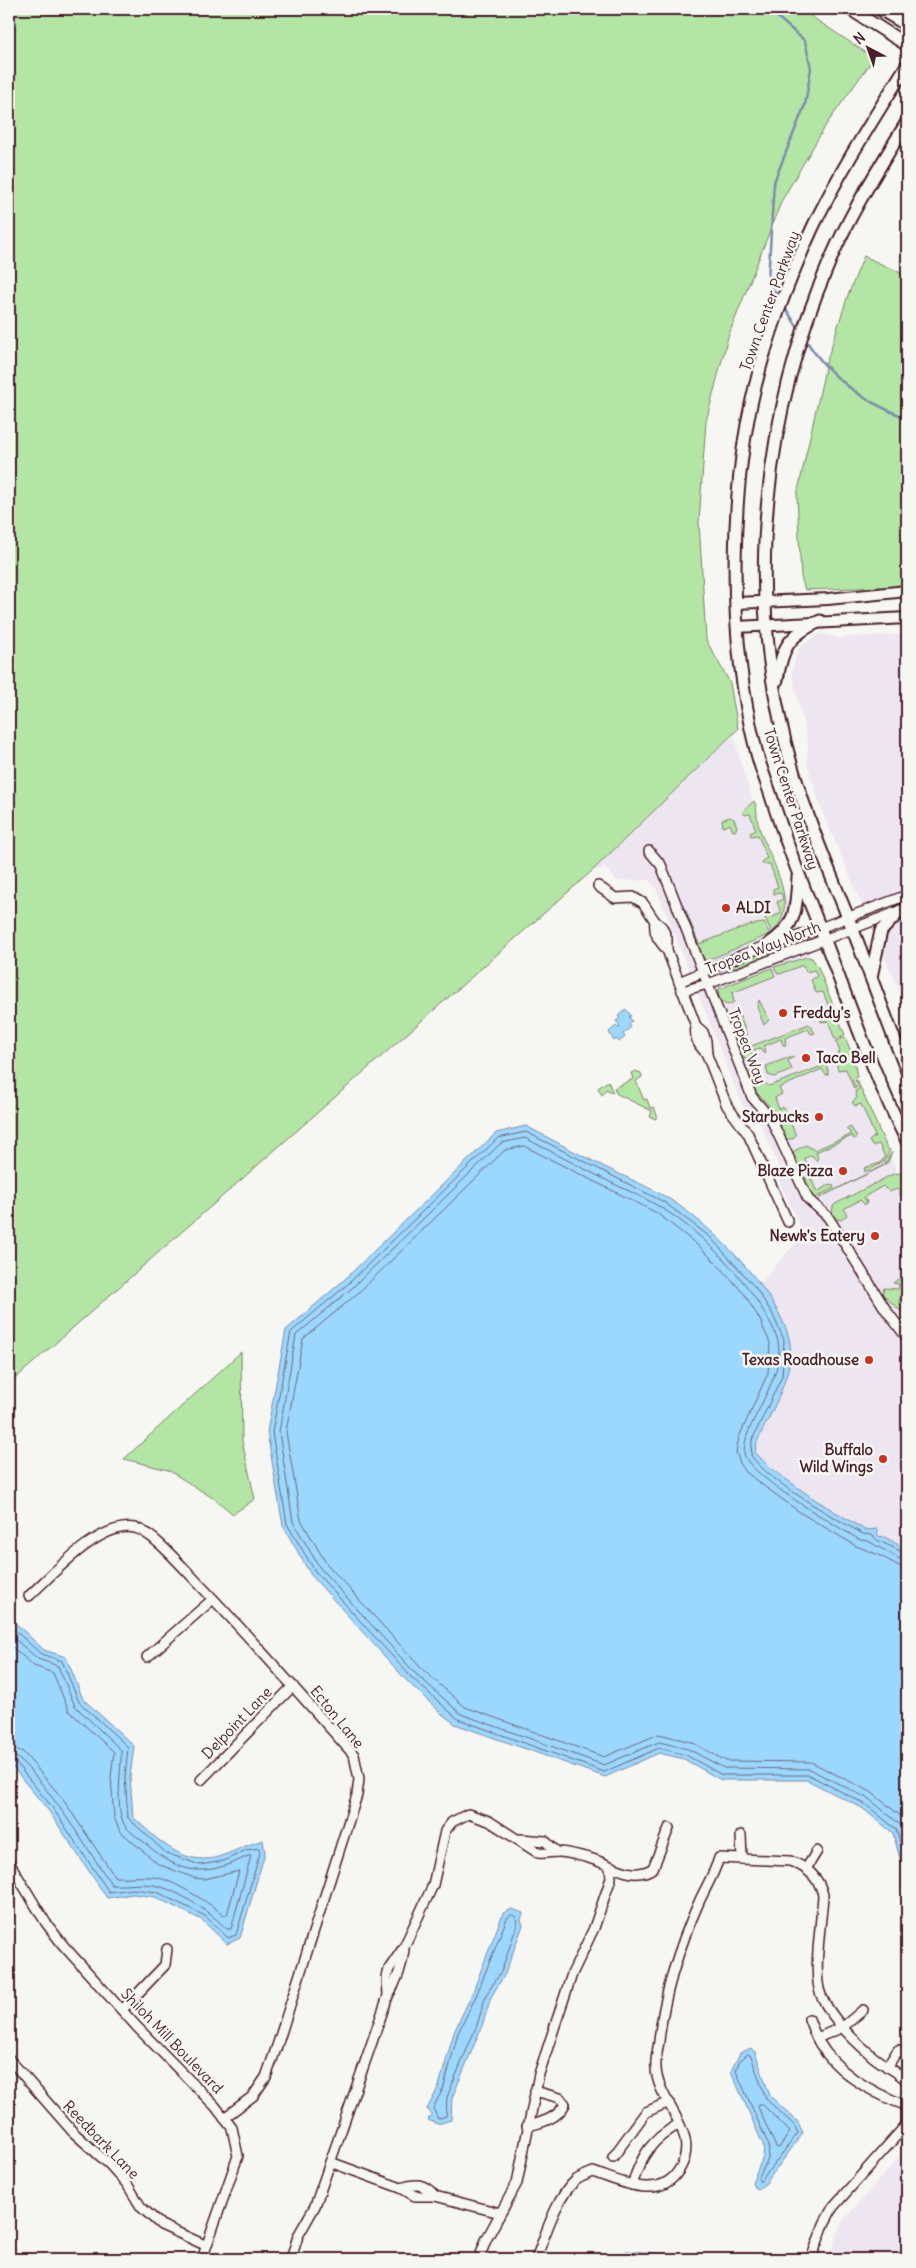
<svg xmlns="http://www.w3.org/2000/svg" width="916" height="2268" font-family="Delius,sans-serif">
<style>
.built{fill:#ede5f0}
.green{fill:#b3e5a5;stroke:#7e8268}
.water{fill:#9cd7fd;stroke:#7b8da9}
.lines{fill:none;stroke-linecap:round;stroke-linejoin:round}
.shore{stroke:#6b697f;stroke-width:1}
.stream{stroke:#7b8da9;stroke-width:2.5}
.minor-casing{stroke:#4a1f2b;stroke-width:12}
.tertiary-casing{stroke:#4a1f2b;stroke-width:14}
.secondary-casing{stroke:#4a1f2b;stroke-width:15}
.minor{stroke:#f6f6f2;stroke-width:9}
.tertiary{stroke:#f6f6f2;stroke-width:10}
.secondary{stroke:#f6f6f2;stroke-width:11}
.poi-dot{fill:#c8321e;stroke:#f6f6f2;stroke-width:2}
.labels{text-anchor:middle;stroke-width:5;stroke-linejoin:round;paint-order:stroke}
.street-label{font-size:15px;fill:#4a1f2b;stroke:#f6f6f2}
.poi-label{font-size:15px;font-weight:bold;fill:#4a1f2b;stroke:#f6f6f2;text-anchor:end}
</style>
<rect width="100%" height="100%" fill="#f6f6f2"/>
<filter id="ink" filterUnits="userSpaceOnUse"><feTurbulence type="fractalNoise" baseFrequency=".02" numOctaves="2"/><feDisplacementMap in="SourceGraphic" scale="10" xChannelSelector="R" yChannelSelector="G"/><feConvolveMatrix kernelMatrix="1 2 1 2 8 2 1 2 1" color-interpolation-filters="sRGB"/></filter>
<g filter="url(#ink)">
<g class="built">
<path d="M820 634 839 638 907 634V1009L822 811 807 763 808 743 792 673 795 658 801 646Z"/>
<path d="M734 734 741 765 754 804 756 822 814 966 850 1061 853 1078 883 1145 907 1189V1550L885 1537 865 1530 811 1497 769 1467 755 1452 757 1442 787 1377 789 1339 776 1311 760 1284 794 1245 806 1238 777 1177 781 1172 760 1123 742 1104 656 888 649 880 617 881 605 868 592 871Z"/>
<path d="M907 2148V2259H828L842 2222Z"/>
</g>
<g class="green">
<path d="M9 9H800L874 58 826 125 782 200 728 337 706 421 699 522 706 640 730 683 738 729 592 871 9 1384Z"/>
<path d="M864 256 907 276V586L805 590 801 577 797 495 827 360 848 295Z"/>
<path d="M754 801C758 807 756 819 759 827 769 859 802 904 772 933L764 916 771 913 773 917 781 913 777 902 783 899 781 893 774 894 773 889 778 887 770 864H762V861L767 858 758 835 751 836 750 833 756 830 750 814 745 815 742 812Z"/>
<path d="M729 817 734 819 737 827 735 831H733L730 824 723 827 722 820Z"/>
<path d="M685 909 699 944 749 925 764 923 770 934 706 961 702 956Z"/>
<path d="M806 939 732 969 731 968V965L797 940Z"/>
<path d="M807 957 812 958 818 967 845 1035 835 1039 828 1021 821 1022V1019L832 1015 823 992 816 993 811 980 817 976 814 970 806 972 803 965 780 974 777 973 774 967Z"/>
<path d="M772 968 775 976 732 993 734 1002 727 1005 720 1001 718 991 720 987 723 989 726 986Z"/>
<path d="M759 1000 769 1020 764 1025 757 1007Z"/>
<path d="M732 1013 740 1016 747 1035 742 1038 746 1048 809 1024 815 1033 811 1034 808 1029 785 1038 786 1045H783L781 1039 764 1046 765 1054 762 1052 760 1048 751 1051 753 1058 747 1060 742 1057 728 1022V1018Z"/>
<path d="M845 1037 854 1059 857 1077 852 1079 856 1088 854 1089 846 1069 838 1070 834 1056 840 1052 836 1041Z"/>
<path d="M793 1056 794 1057 788 1060 792 1070 774 1077 768 1075 766 1066Z"/>
<path d="M825 1065 828 1069V1075L825 1074 822 1069 779 1088 782 1094 775 1098 779 1109 783 1107 796 1135 793 1139H787C781 1131 780 1121 775 1113 767 1100 746 1090 751 1071L755 1068 760 1073 757 1078 769 1086Z"/>
<path d="M636 1071 641 1073 642 1077 636 1081 644 1100 647 1099 650 1108 654 1107 657 1115 656 1119 650 1117 652 1111 617 1094 614 1088 633 1079 631 1073Z"/>
<path d="M855 1080H857L887 1148 890 1150 884 1162 865 1172 864 1168 880 1163 885 1157 879 1144 872 1146 869 1141 875 1136 861 1104 855 1106 852 1102 857 1098 855 1091 859 1089Z"/>
<path d="M608 1081 613 1093 606 1089 602 1095 598 1088Z"/>
<path d="M850 1126 857 1137 854 1139 852 1136 816 1152 818 1158 816 1161 812 1155 805 1158 807 1164 803 1167 797 1164 793 1154 796 1150 806 1145 814 1150 848 1136 851 1133 846 1129Z"/>
<path d="M892 1152 888 1162 883 1166 819 1198 884 1165Z"/>
<path d="M900 1173 907 1175V1206L897 1189 889 1192 883 1186 864 1197 867 1202 865 1205 860 1200 844 1209 847 1215 841 1220 836 1219 832 1214 833 1206 837 1203 893 1174Z"/>
<path d="M807 1176H810L817 1192 830 1184 833 1185 834 1188 815 1198 805 1182Z"/>
<path d="M899 1279 904 1284 907 1282V1293L898 1301 907 1313V1321L901 1311 882 1294 884 1288 898 1289 899 1284 893 1283Z"/>
<path d="M241 1352 242 1441 255 1499 233 1514 216 1500 168 1470 124 1459Z"/>
</g>
<g class="water">
<path d="M626 1009 631 1016 629 1017 632 1021 629 1024 631 1027 623 1034 625 1037 619 1042 616 1039 614 1041 609 1032 616 1026 618 1028 620 1026 616 1021 620 1018 618 1016Z"/>
<path d="M526 1126C553 1140 580 1155 607 1168 627 1178 647 1186 666 1197 708 1222 776 1289 789 1338 797 1370 770 1414 757 1442L755 1452 769 1467 811 1497 865 1530 877 1529 878 1536 885 1537 907 1550V1953L904 1949 902 1866 893 1833 862 1808 807 1780H721L684 1759 659 1753 605 1777 455 1724 442 1714 407 1681 311 1575 283 1526 267 1432 286 1330 344 1280 496 1133Z"/>
<path d="M9 1617 44 1650 66 1657 83 1699 134 1746 130 1777 133 1817C158 1840 186 1870 224 1855 237 1850 249 1844 263 1840L265 1853 240 1938 227 1944 202 1920 155 1897 133 1894 107 1898 48 1810 9 1763Z"/>
<path d="M512 1909 523 1913 521 1920 523 1925 505 1974 491 1997 482 2026 452 2098 451 2120 438 2124 428 2120 431 2115 427 2109 439 2086 454 2032 472 1994 503 1913Z"/>
<path d="M751 2048 755 2052 770 2096 798 2122 803 2133 766 2183 758 2189 753 2186 752 2182 763 2157 764 2147 731 2071 740 2053Z"/>
<path d="M627 2251 686 2255 694 2253 698 2254 700 2259H609L617 2254Z"/>
</g>
<g class="lines">
<g class="shore">
<path d="M907 1554 877 1540 872 1535 863 1534C835 1518 767 1481 751 1455L752 1440 782 1376 784 1340 772 1313 755 1287 710 1237 664 1202 526 1132 498 1138 348 1284 291 1332 272 1432 287 1524 315 1571 411 1677 458 1719 604 1772 659 1748 686 1755 722 1775H809L865 1804 896 1829 907 1864V1875"/>
<path d="M907 1560 900 1559 868 1541 860 1540C839 1527 744 1474 744 1452 744 1434 757 1415 764 1399 772 1382 782 1362 778 1341 775 1329 766 1315 759 1304 736 1268 697 1229 660 1207 642 1196 621 1188 602 1178 576 1165 551 1151 525 1138L501 1143 352 1288 296 1335 279 1432 293 1522 320 1568 415 1673 461 1714 604 1765 659 1742 688 1749 724 1768 809 1769 869 1799 901 1825 907 1843"/>
<path d="M907 1568 899 1566 879 1555 856 1546 801 1513 757 1481 745 1471 740 1463 736 1452 739 1437 768 1373 770 1343 760 1320 745 1295 723 1270 700 1247 657 1213 524 1146 505 1150 357 1294 303 1339 286 1432 301 1520 326 1563 421 1668 465 1707 604 1757 659 1734 691 1742 726 1761 811 1762 871 1792 907 1821"/>
<path d="M9 1625 41 1654 62 1661 79 1702 128 1747 125 1777 128 1818 166 1853 200 1865 224 1861 246 1850 259 1848 260 1853 236 1935 228 1938 205 1916 157 1892 133 1889 109 1892 52 1807 15 1762 9 1761"/>
<path d="M9 1634 38 1659 58 1666 75 1706 121 1750C122 1768 115 1804 123 1822 126 1830 138 1837 145 1843 182 1876 205 1877 248 1856H251L231 1929H227C211 1913 181 1892 158 1886 143 1882 127 1886 112 1885 96 1863 31 1756 9 1754"/>
<path d="M9 1644 34 1666 53 1673 69 1711 114 1752 111 1777 114 1818 120 1831 158 1864 194 1878 204 1879 239 1871 227 1915H224C211 1904 176 1882 159 1878 144 1875 130 1878 115 1877L62 1798 23 1752 9 1747"/>
<path d="M512 1915 516 1917 517 1925 508 1952 501 1972 486 1995 477 2025 447 2097 446 2116 438 2119 433 2108 444 2087 458 2033 476 1996 507 1918Z"/>
<path d="M748 2054 751 2056 766 2099 794 2125 798 2133 760 2182 758 2179 768 2159 769 2146 736 2071 739 2062Z"/>
<path d="M759 2104H762L790 2132 779 2148 776 2147 758 2107Z"/>
<path d="M617 2259 628 2256 674 2259"/>
</g>
<g class="stream">
<path d="M768 9 805 41 811 68 805 105 774 182 768 281 779 299"/>
<path d="M784 306 800 331"/>
<path d="M805 339C829 377 865 403 907 418"/>
</g>
<g class="minor-casing">
<g id="minor">
<path d="M649 851 661 865 752 1097 771 1119 808 1199 828 1217 886 1310 907 1338"/>
<path d="M598 886 615 898 633 897 643 903 655 921 662 927 667 938V950"/>
<path d="M655 921C653 934 659 941 667 950L696 1026 703 1032 706 1041 707 1055 727 1106 748 1134 788 1222"/>
<path d="M679 982 769 944 788 940 907 895"/>
<path d="M682 991 708 984 907 908"/>
<path d="M696 1026C694 1039 698 1045 707 1054"/>
<path d="M29 1596C53 1574 100 1521 135 1528 153 1532 184 1569 198 1583 252 1639 302 1697 354 1755L359 1779 357 1795 277 2046 266 2077 253 2096 224 2118"/>
<path d="M147 1657 213 1599"/>
<path d="M201 1780 293 1686"/>
<path d="M741 1835 742 1859"/>
<path d="M520 1839 545 1841 557 1852"/>
<path d="M9 1862 46 1923 63 1945 137 2027 215 2106 232 2128 238 2156 202 2259"/>
<path d="M806 1869 817 1851"/>
<path d="M388 1996 387 1977 389 1969 404 1947 433 1885 445 1831 452 1822 468 1814 489 1821 538 1853C546 1854 551 1852 558 1852 567 1852 577 1855 585 1857 607 1861 631 1883 653 1868L669 1828"/>
<path d="M122 2010 165 1965 167 1949"/>
<path d="M809 2019C812 2027 815 2036 820 2044 838 2074 875 2094 907 2106"/>
<path d="M817 2038 843 2027 863 2010"/>
<path d="M9 2059 73 2132 110 2165 127 2184 141 2207 161 2225 205 2245"/>
<path d="M887 2067 898 2050 907 2056"/>
<path d="M527 2126C542 2123 558 2118 565 2104L560 2098 535 2091"/>
<path d="M613 2157 646 2112 669 2102"/>
<path d="M330 2162 401 2188 415 2196H435L500 2213"/>
<path d="M632 2185C642 2154 651 2140 679 2124"/>
<path d="M401 2188C416 2183 424 2183 435 2196"/>
<path d="M291 2259 298 2236 315 2206 388 1996C397 1981 402 1968 404 1950"/>
<path d="M479 2259 486 2240 517 2183 539 2074 572 1974 594 1928 611 1878 610 1867"/>
<path d="M536 2259C545 2236 556 2198 575 2181 579 2177 587 2175 593 2172 620 2181 659 2202 679 2170 703 2133 657 2103 656 2068 655 2059 658 2050 659 2041 664 1993 679 1947 699 1902 706 1887 714 1874 719 1858L790 1861C807 1867 819 1877 823 1895 822 1919 812 1975 821 1995 831 2018 851 2038 870 2054 881 2065 896 2069 907 2081"/>
<path d="M811 2259 824 2224 833 2207 907 2124"/>
</g>
</g>
<g class="tertiary-casing">
<g id="tertiary">
<path d="M736 603 828 599 907 591"/>
<path d="M737 627 907 618"/>
</g>
</g>
<g class="secondary-casing">
<g id="secondary">
<path d="M850 9 907 45"/>
<path d="M880 9 907 25"/>
<path d="M907 65C874 118 839 172 812 229 792 273 773 321 760 368 728 481 727 637 756 750 760 767 767 783 772 799 786 843 803 886 820 928 848 999 872 1073 907 1141"/>
<path d="M907 122C879 168 850 213 829 263 765 411 745 584 785 741 801 806 828 867 853 930 871 977 888 1024 907 1071"/>
<path d="M777 680C782 647 789 635 820 621"/>
<path d="M769 944C797 925 796 909 798 877"/>
<path d="M871 977 881 931 900 911"/>
</g>
</g>
<use href="#minor" class="minor"/>
<use href="#tertiary" class="tertiary"/>
<use href="#secondary" class="secondary"/>
</g>
</g>
<g class="poi-dot">
<circle cx="726" cy="908" r="5"/>
<circle cx="783" cy="1013" r="5"/>
<circle cx="806" cy="1058" r="5"/>
<circle cx="819" cy="1117" r="5"/>
<circle cx="843" cy="1171" r="5"/>
<circle cx="875" cy="1236" r="5"/>
<circle cx="869" cy="1360" r="5"/>
<circle cx="883" cy="1459" r="5"/>
</g>
<g class="labels">
<g class="street-label">
<text transform="translate(770 301) rotate(-70)" y="5">Town Center Parkway</text>
<text transform="translate(791 799) rotate(72)" y="5">Town Center Parkway</text>
<text transform="translate(763 948) rotate(-21)" y="5">Tropea Way North</text>
<text transform="translate(747 1046) rotate(69)" y="5">Tropea Way</text>
<text transform="translate(337 1717) rotate(51)" y="5">Ecton Lane</text>
<text transform="translate(237 1723) rotate(-46)" y="5">Delpoint Lane</text>
<text transform="translate(172 2041) rotate(46)" y="5">Shiloh Mill Boulevard</text>
<text transform="translate(101 2140) rotate(46)" y="5">Reedbark Lane</text>
</g>
<g class="poi-label">
<text x="736" y="913" text-anchor="start">ALDI</text>
<text x="793" y="1018" text-anchor="start">Freddy's</text>
<text x="816" y="1063" text-anchor="start">Taco Bell</text>
<text x="809" y="1122">Starbucks</text>
<text x="833" y="1176">Blaze Pizza</text>
<text x="865" y="1241">Newk's Eatery</text>
<text x="859" y="1365">Texas Roadhouse</text>
<text x="873" y="1455">Buffalo<tspan x="873" dy="17">Wild Wings</tspan></text>
</g>
</g>
<rect width="916" height="2268" fill="none" stroke="#f6f6f2" stroke-width="30"/>
<rect x="15" y="15" width="886" height="2238" fill="none" stroke="#4a1f2b" stroke-width="2" filter="url(#ink)"/>
<g transform="translate(868 48) rotate(319)" stroke="#f6f6f2" stroke-width="4" paint-order="stroke">
<path d="M0-4L9 19L0 12L-9 19Z" fill="#4a1f2b"/>
<text y="-8" font-size="14" font-weight="bold" text-anchor="middle" fill="#4a1f2b">N</text>
</g>
</svg>
